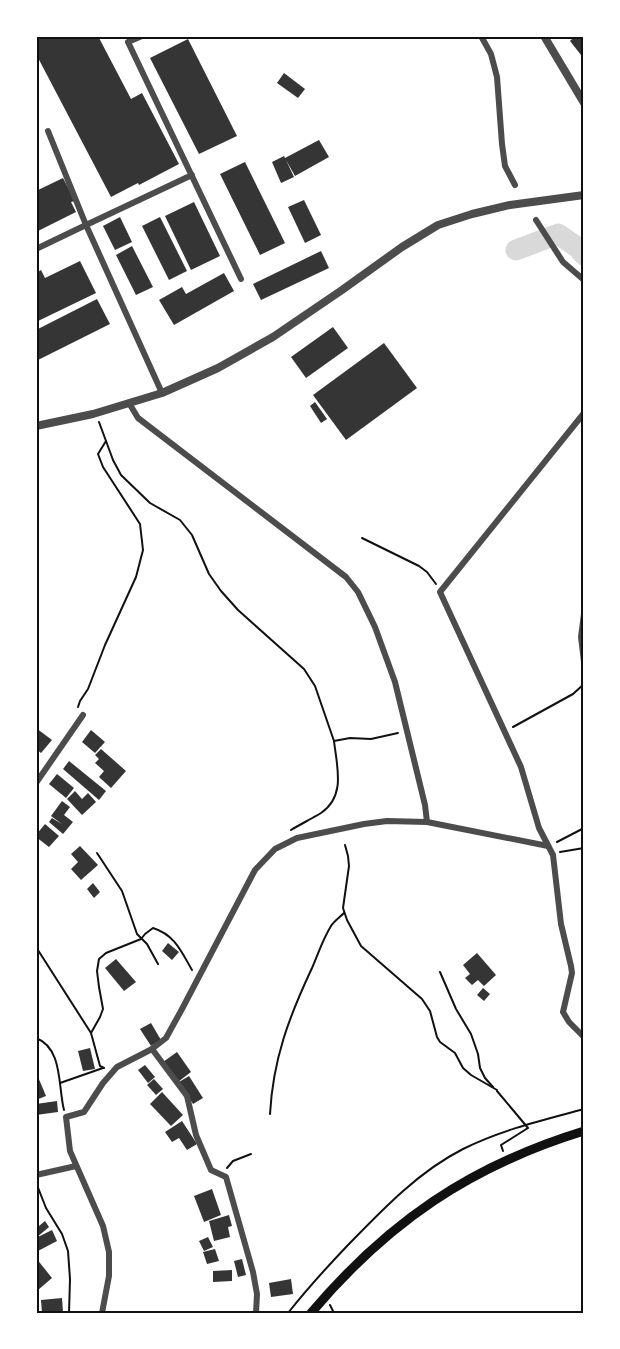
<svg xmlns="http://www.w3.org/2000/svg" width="620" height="1349" font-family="Commissioner,sans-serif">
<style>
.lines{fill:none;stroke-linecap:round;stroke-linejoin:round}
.river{stroke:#d9d9d9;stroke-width:21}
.building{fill:#353535}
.path{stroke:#111;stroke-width:2}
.minor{stroke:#4c4c4c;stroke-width:6}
.tertiary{stroke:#4c4c4c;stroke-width:8}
.secondary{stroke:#111;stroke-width:9}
.neatline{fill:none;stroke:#111;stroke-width:2}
</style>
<rect width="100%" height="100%" fill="#fff"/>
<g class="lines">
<path class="river" d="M516 250 558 234 577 247 584 255"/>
</g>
<g class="building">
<path d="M36 36H98L131 99 142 93 179 164 139 185 138 183 111 197 36 54Z"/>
<path d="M575 36H584V53L581 55 570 41Z"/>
<path d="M188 39 237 136 199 154 150 58Z"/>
<path d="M284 73 305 89 298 98 277 83Z"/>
<path d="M319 140 329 157 295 176 286 160 294 177 281 183 272 162 284 156 285 158Z"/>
<path d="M245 162 285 243 260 255 220 174Z"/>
<path d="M63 178 75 201 71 202 76 212 36 232V191Z"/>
<path d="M304 200 321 235 305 243 288 207Z"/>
<path d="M194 202 220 256 191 270 165 216Z"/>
<path d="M120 217 132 242 115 250 103 226Z"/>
<path d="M160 217 187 271 169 280 142 226Z"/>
<path d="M132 246 153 287 136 295 116 255Z"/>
<path d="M321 251 329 268 261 300 253 284Z"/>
<path d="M80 261 96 293 36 322V273L41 270 45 278Z"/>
<path d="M224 273 234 291 174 325 159 300 182 287 186 294Z"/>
<path d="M97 299 110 324 36 361V330Z"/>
<path d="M333 327 348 348 306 378 291 357Z"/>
<path d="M384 343 417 388 346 440 313 395Z"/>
<path d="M315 402 327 419 321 423 310 406Z"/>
<path d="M36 728 52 740 41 753 36 749Z"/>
<path d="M91 730 105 742 95 753 82 742Z"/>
<path d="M101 749 126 771 111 788 99 777 104 771 95 763 99 759 95 755Z"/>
<path d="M69 761 106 791 99 800 63 769Z"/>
<path d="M57 774 74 788 66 798 49 784Z"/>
<path d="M75 791 82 799 88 793 96 802 82 815 67 799Z"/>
<path d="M62 801 70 807 64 815 73 822 63 834 49 822 52 818 62 824 51 816Z"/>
<path d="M45 824 59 836 49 847 36 837V835Z"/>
<path d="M80 846 98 865 81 880 71 869 78 862 71 854Z"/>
<path d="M93 883 100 892 94 898 87 889Z"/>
<path d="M168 943 179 952 172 960 162 951Z"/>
<path d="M477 953 496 975 484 986 478 980 472 985 465 978 470 974 463 965Z"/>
<path d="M116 959 136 982 124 991 105 968Z"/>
<path d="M483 988 490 994 484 1001 477 995Z"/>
<path d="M151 1023 161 1040 151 1046 140 1029Z"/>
<path d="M90 1048 95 1069 83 1071 78 1051Z"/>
<path d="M177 1052 191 1072 178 1082 163 1062Z"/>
<path d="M145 1065 155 1077 148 1083 138 1070Z"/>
<path d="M36 1072 46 1096 36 1100Z"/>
<path d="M189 1076 203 1098 193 1104 179 1082Z"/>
<path d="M154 1079 163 1089 156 1095 147 1085Z"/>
<path d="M162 1092 183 1115 171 1126 150 1104Z"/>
<path d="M57 1101 58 1112 36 1115V1104Z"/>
<path d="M182 1121 197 1144 187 1150 179 1138 172 1142 165 1132Z"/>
<path d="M212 1189 221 1215 204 1222 194 1196Z"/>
<path d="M229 1215 232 1226 228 1227 230 1237 214 1241 209 1221Z"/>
<path d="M45 1221 49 1227 36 1238V1222L39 1226Z"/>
<path d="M52 1230 57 1241 36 1252V1238Z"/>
<path d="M208 1237 213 1247 204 1251 199 1241Z"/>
<path d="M215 1249 219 1261 207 1264 203 1252Z"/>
<path d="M36 1258 52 1278 38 1290 36 1288Z"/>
<path d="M242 1259 246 1275 238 1277 234 1261Z"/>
<path d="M232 1270V1281L213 1282V1271Z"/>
<path d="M291 1279 293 1294 271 1297 269 1283Z"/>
<path d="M62 1298 63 1312 42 1313 41 1300Z"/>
</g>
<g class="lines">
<g class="path">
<path d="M99 422 113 460 121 475 150 503 180 520 192 535 209 574 221 591 238 610 304 669 315 686 334 741"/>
<path d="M362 538 419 566 427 572 436 584"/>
<path d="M78 707 80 701 88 689 105 645 136 577 143 550 140 524 103 467 98 454 106 441"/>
<path d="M513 727 573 694 584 684"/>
<path d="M291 830C301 824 311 819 321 813 346 796 337 767 334 741L350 738 371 739 398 733"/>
<path d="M557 842 584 828"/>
<path d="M345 845 348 856 349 866 343 908 347 920 361 946 422 999 430 1011 437 1037 440 1042 455 1053 463 1068 471 1075 497 1090"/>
<path d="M560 852 584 848"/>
<path d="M97 853 122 891 137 934 147 944 158 964"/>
<path d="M36 947 91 1033"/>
<path d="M440 972 456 1009 471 1034 478 1054 480 1068 485 1078 493 1087"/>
<path d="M36 1038C63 1048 58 1087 64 1110"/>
<path d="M104 1068 100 1066 91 1033 100 1017 103 1009 99 987 97 971 99 959 106 953 141 939 145 934 153 928C175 935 181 951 192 970"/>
<path d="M60 1083 103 1068"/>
<path d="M497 1091 528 1128 501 1145 503 1151"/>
<path d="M270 1114C273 1059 289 1017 312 968 318 954 323 939 331 926 334 921 340 917 344 913"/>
<path d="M227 1168 233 1161 251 1154"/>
<path d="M37 1185 46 1208 62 1234 68 1251 70 1279 69 1313"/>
<path d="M330 1305 334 1313"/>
<path d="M288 1313C307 1289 327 1267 348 1245 383 1209 418 1172 463 1149 501 1130 543 1120 584 1109"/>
</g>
<g class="minor">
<path d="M142 36 128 42 241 279"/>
<path d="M481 36 491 54 497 77 502 144 505 166 515 185"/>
<path d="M48 131 86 225 192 175"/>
<path d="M536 220 563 262 584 280"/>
<path d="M36 249 86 225 162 393"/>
<path d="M129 403 138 418 346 577 358 592 375 627 395 682 425 805 427 822"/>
<path d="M584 413 440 592 521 767 539 828 553 855 561 924 571 966 572 973 563 1012 569 1022 584 1037"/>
<path d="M584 614 581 637 584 662"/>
<path d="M36 783 83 715"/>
<path d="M152 1049 187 1096 196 1135 211 1170 226 1177 253 1272 257 1294 256 1313"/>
<path d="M36 1175 76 1166"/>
<path d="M102 1313 109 1276V1252L103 1226 70 1151 66 1117 84 1112 103 1083 117 1067 152 1049 166 1038 182 1009 255 870 275 849 297 838 364 824 387 821 427 822 548 846"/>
</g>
<g class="tertiary">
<path d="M544 36 584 103"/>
<path d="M36 426 93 414 162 393 218 368 273 337 342 290 402 247 438 225 472 214 510 205 584 195"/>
</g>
<path class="secondary" d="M311 1313C388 1222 470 1166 584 1131"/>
</g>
<rect width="620" height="1349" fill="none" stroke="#ffffff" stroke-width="75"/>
<rect x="38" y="38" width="544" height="1274" class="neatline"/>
</svg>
